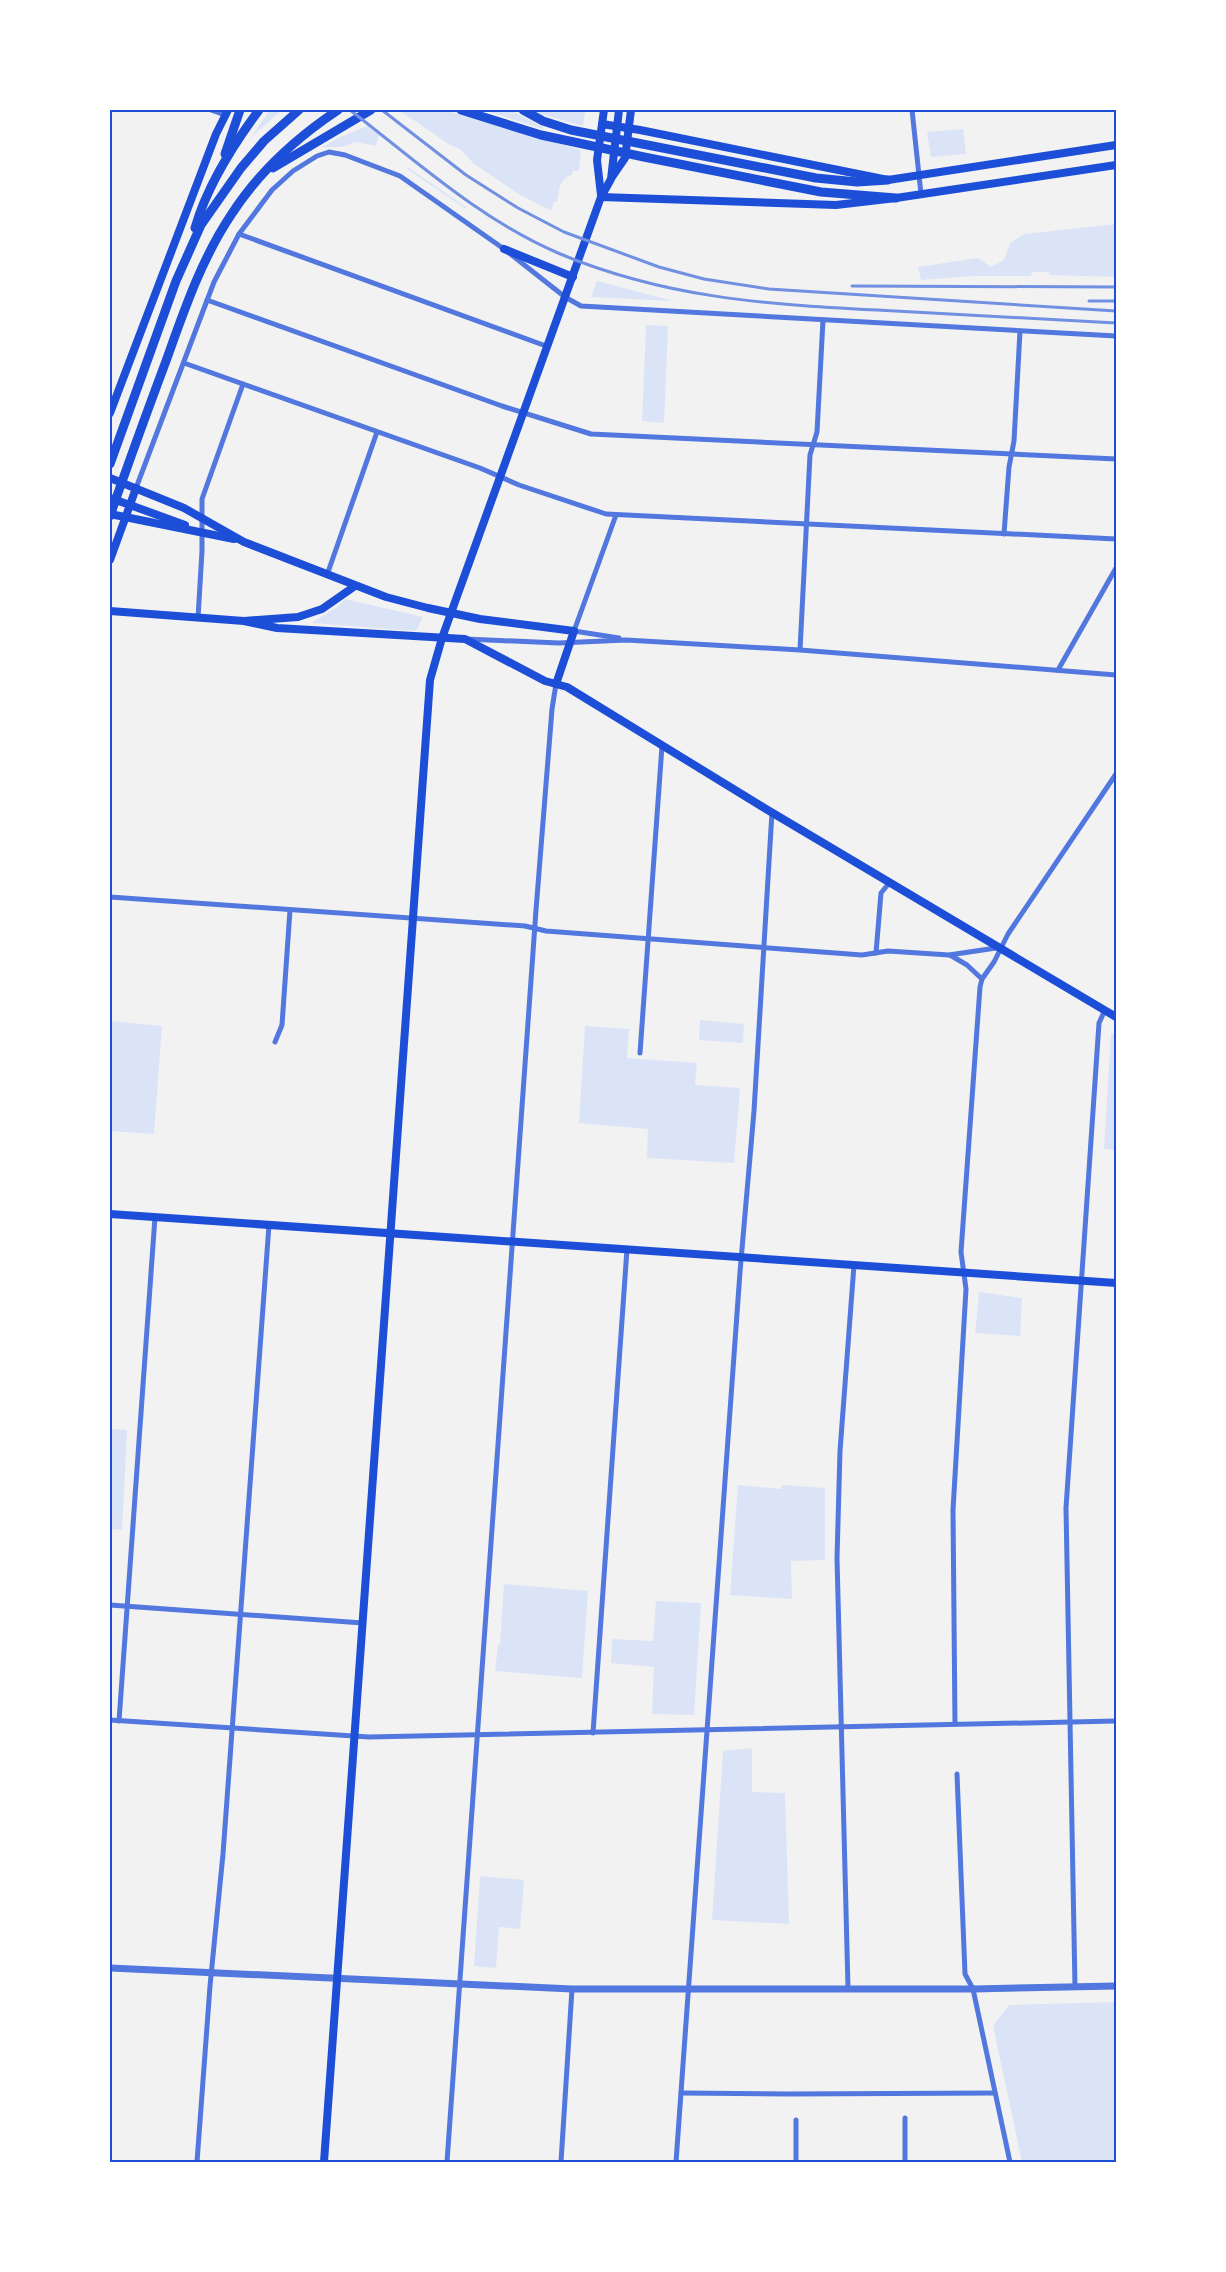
<svg xmlns="http://www.w3.org/2000/svg" width="1226" height="2272" font-family="'DM Sans',sans-serif">
<style>
.green{fill:#dbe4f7}
.lines{fill:none;stroke-linecap:round;stroke-linejoin:round}
.minor{stroke:#5277de;stroke-width:5}
.tertiary{stroke:#5277de;stroke-width:7}
.secondary{stroke:#1d4ed8;stroke-width:8}
.primary{stroke:#1d4ed8;stroke-width:8}
.motorway{stroke:#1d4ed8;stroke-width:9}
.rail{stroke:#7290e2;stroke-width:3}
.neatline{fill:none;stroke:#1d4ed8;stroke-width:2}
</style>
<rect width="100%" height="100%" fill="#f2f2f2"/>
<g class="green">
<path d="M270 110H282L251 137Z"/>
<path d="M399 110H444L581 150 579 171H573L572 175C559 179 559 190 557 202H554L551 211 517 193 473 163 460 149 450 145Z"/>
<path d="M483 110H510L543 127V129Z"/>
<path d="M534 110H580L585 112 583 126 541 114Z"/>
<path d="M367 126 379 135 376 146 355 142 342 147H322L338 138Z"/>
<path d="M963 129 966 154 931 157 927 132Z"/>
<path d="M409 168 466 207V209L407 169Z"/>
<path d="M1116 224V277L1050 275 1049 272H1032L1031 276H974L921 280 918 267 978 258 991 267 1004 260 1010 243 1024 234Z"/>
<path d="M597 281 673 301 591 297Z"/>
<path d="M646 325 668 326 664 423 642 421Z"/>
<path d="M345 599 423 617 416 631 311 623 339 606Z"/>
<path d="M700 1020 744 1024 743 1043 699 1040Z"/>
<path d="M110 1021 162 1026 154 1134 110 1131Z"/>
<path d="M585 1026 629 1029 627 1058 697 1063 695 1085 740 1088 734 1163 647 1158 648 1129 579 1123Z"/>
<path d="M1111 1033 1116 1036V1150L1104 1149Z"/>
<path d="M979 1292 1022 1298 1020 1336 975 1333Z"/>
<path d="M110 1429 127 1430 122 1530 110 1529Z"/>
<path d="M738 1485 781 1489 782 1485 825 1488V1560L791 1561 792 1599 730 1595Z"/>
<path d="M504 1584 588 1591 582 1678 495 1671 498 1645 500 1644Z"/>
<path d="M656 1601 701 1603 694 1715 652 1714 654 1667 611 1663 612 1639 653 1641Z"/>
<path d="M752 1748V1792L785 1793 789 1924 712 1920 723 1751Z"/>
<path d="M480 1876 524 1880 520 1929 499 1927 496 1968 474 1966Z"/>
<path d="M1116 2002V2162H1022L993 2026 1009 2005Z"/>
</g>
<g class="lines">
<g class="minor">
<path d="M211 110 225 115"/>
<path d="M912 110 921 194"/>
<path d="M239 234 546 346"/>
<path d="M207 300 502 406 591 434 1116 459"/>
<path d="M184 363 480 468 519 485 606 514 1116 539"/>
<path d="M136 488 214 282 239 234 272 190 293 171 317 156 329 152 345 155 400 176 504 249 565 297 581 306 1116 336"/>
<path d="M616 515 574 631 619 638"/>
<path d="M1004 534 1009 467 1014 441 1020 331"/>
<path d="M327 575 377 432"/>
<path d="M198 618 202 551V499L243 384"/>
<path d="M466 639 559 643 626 640 800 650 1116 675"/>
<path d="M800 650 810 455 817 432 823 320"/>
<path d="M1058 670 1116 568"/>
<path d="M110 897 525 926 546 931 862 955 888 951 949 955 996 948"/>
<path d="M876 953 881 893 890 882"/>
<path d="M950 955 967 965 982 979"/>
<path d="M275 1042 282 1025 290 910"/>
<path d="M640 1053 662 746"/>
<path d="M110 1605 363 1623"/>
<path d="M110 1720 369 1737 1116 1721"/>
<path d="M119 1721 155 1217"/>
<path d="M955 1724 953 1510 966 1289 961 1252 980 987 982 979 994 962 1008 934 1116 774"/>
<path d="M593 1733 627 1249"/>
<path d="M957 1774 965 1974 973 1989 1010 2162"/>
<path d="M1075 1987 1066 1508 1099 1023 1105 1010"/>
<path d="M848 1988 837 1558 840 1451 854 1265"/>
<path d="M681 2093 788 2094 995 2093"/>
<path d="M905 2118V2162"/>
<path d="M796 2120V2162"/>
<path d="M197 2162 210 1986 223 1854 269 1225"/>
<path d="M447 2162 536 910 552 709 556 684"/>
<path d="M561 2162 572 1989"/>
<path d="M676 2162 740 1272 754 1111 772 812"/>
</g>
<path class="tertiary" d="M110 1968 572 1989H973L1116 1986"/>
<g class="secondary">
<path d="M612 177 625 158 631 110"/>
<path d="M601 195 597 160 604 110"/>
<path d="M504 249 573 277"/>
<path d="M110 413 216 134 228 110"/>
<path d="M110 478 184 508 244 542 386 597 428 608 480 619 574 631 556 684"/>
<path d="M136 488 130 505 185 525"/>
<path d="M110 514 234 539"/>
<path d="M110 611 244 621 298 617 322 609 355 586"/>
<path d="M244 621 277 628 465 639 545 681 567 687 766 809 1116 1017"/>
<path d="M110 1214 1116 1283"/>
<path d="M324 2162 430 680 442 638 601 197 611 179 619 110"/>
</g>
<g class="primary">
<path d="M602 124 640 130 888 180 1116 145"/>
<path d="M601 197 836 205 896 198 1116 165"/>
<path d="M110 498 130 505 110 560"/>
</g>
<g class="motorway">
<path d="M461 110 541 135 644 157 821 192 896 198"/>
<path d="M523 110 543 121 571 130 816 178 857 182 888 180"/>
<path d="M225 154 240 110"/>
<path d="M273 168 371 110"/>
<path d="M195 228C207 186 233 145 259 110"/>
<path d="M110 464 176 281 201 225 241 168 264 141 299 110"/>
<path d="M110 516C128 464 147 412 166 361 184 311 201 260 231 215 258 173 296 138 338 110"/>
</g>
<g class="rail">
<path d="M350 110C416 161 481 220 558 253 665 298 764 304 877 310 957 314 1037 318 1116 323"/>
<path d="M382 110 466 175 518 208 564 232 659 267 704 279 769 289 1116 311"/>
<path d="M852 286 1116 287"/>
<path d="M1089 301H1116"/>
</g>
</g>
<rect width="1226" height="2272" fill="none" stroke="#ffffff" stroke-width="222"/>
<rect x="111" y="111" width="1004" height="2050" class="neatline"/>
</svg>
